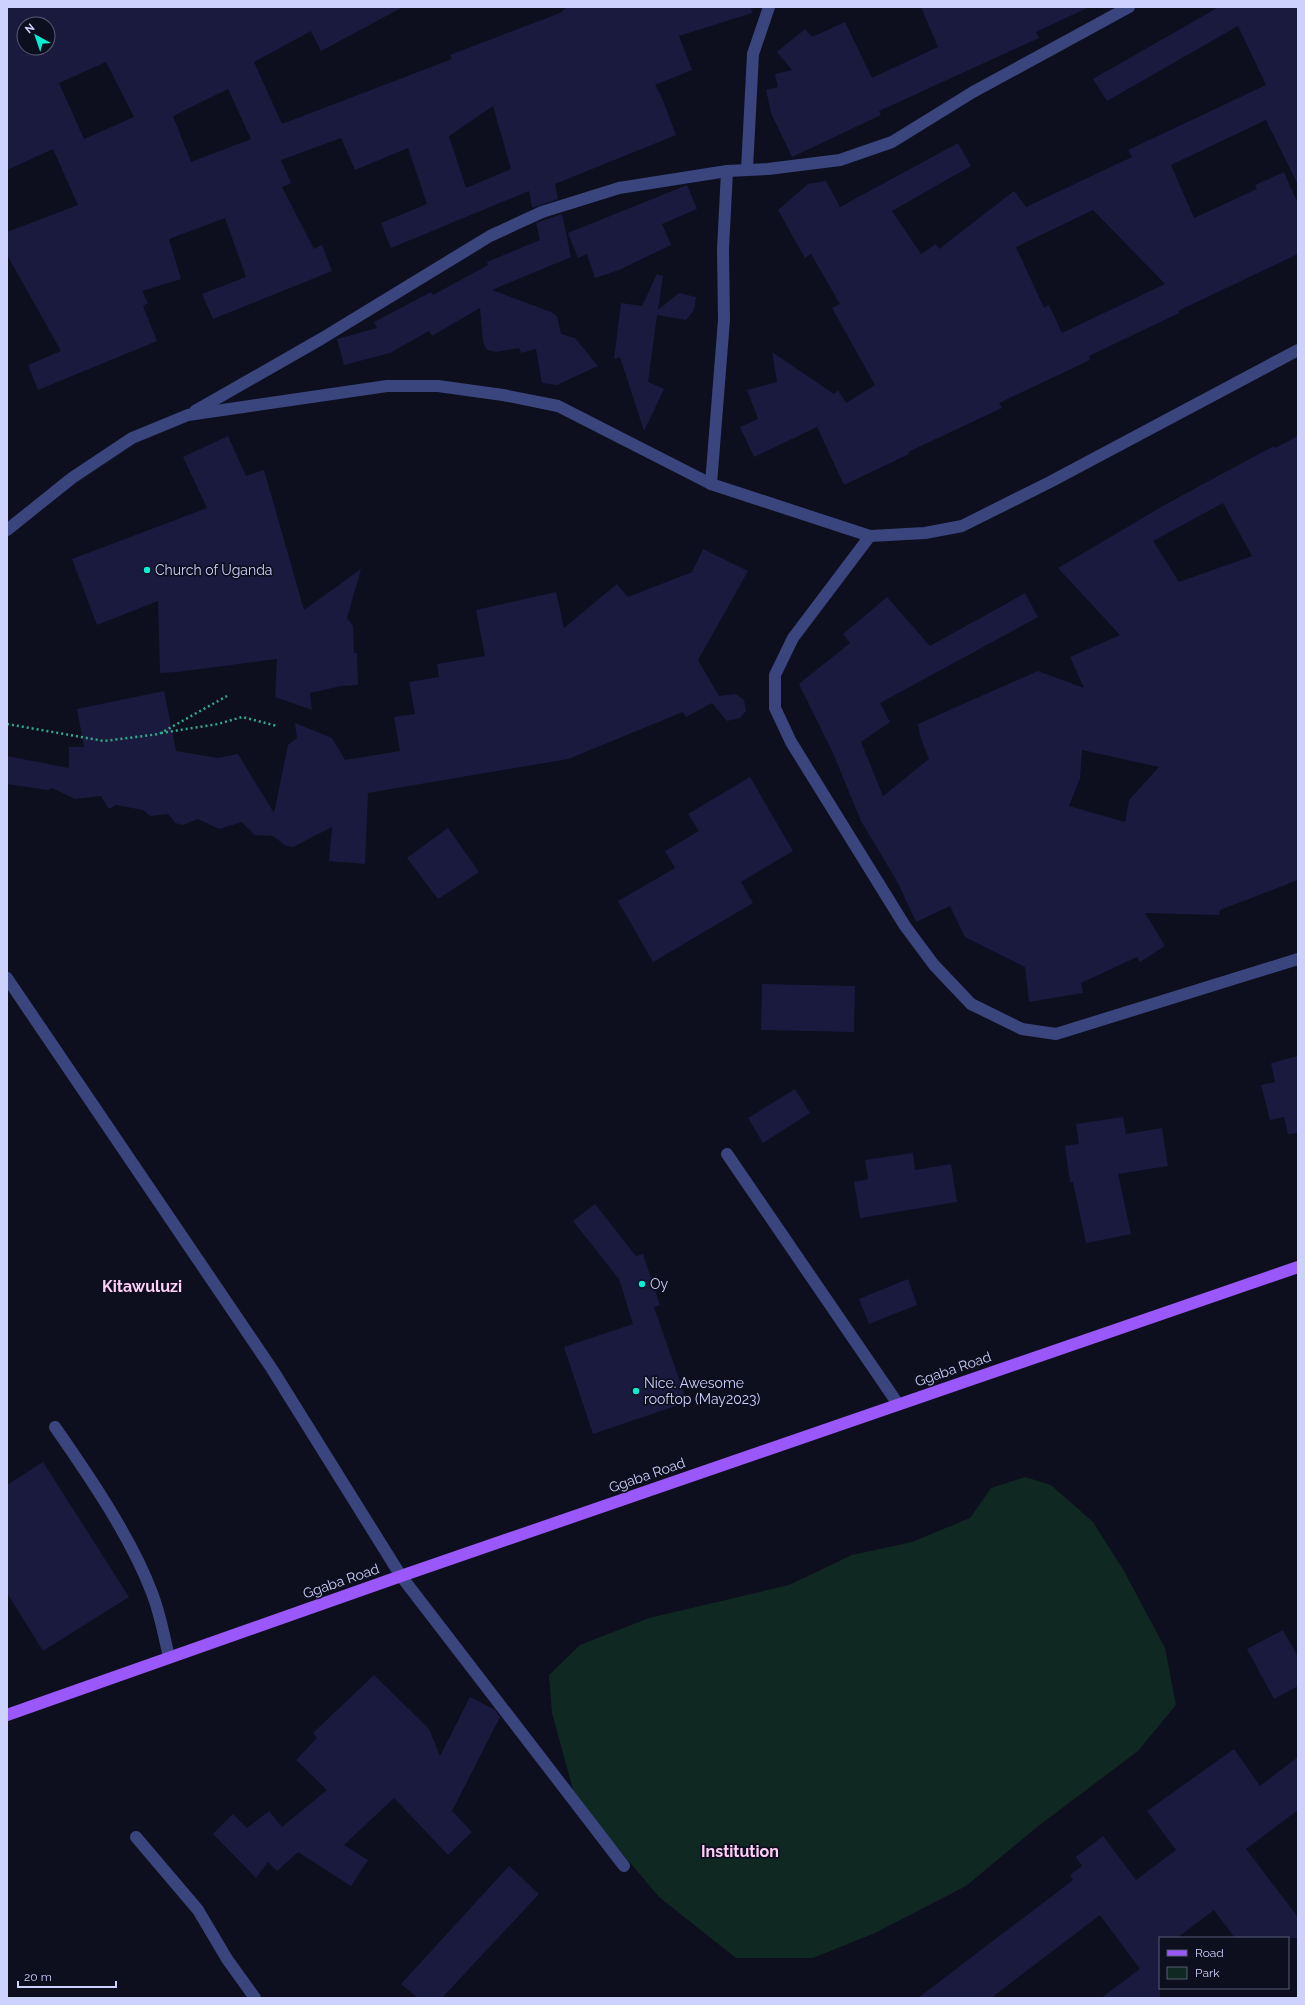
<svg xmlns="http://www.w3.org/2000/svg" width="1305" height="2005" font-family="Raleway,sans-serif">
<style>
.green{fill:#102822}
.building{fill:#1a1a3f;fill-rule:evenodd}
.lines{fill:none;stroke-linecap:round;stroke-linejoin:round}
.path{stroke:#31ac8a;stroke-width:2.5;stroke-dasharray:2 3;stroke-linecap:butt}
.minor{stroke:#39457c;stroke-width:12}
.major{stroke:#9a57f9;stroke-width:12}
.poi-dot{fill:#08edd3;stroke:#0d0e1e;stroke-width:1.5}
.labels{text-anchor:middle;stroke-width:3.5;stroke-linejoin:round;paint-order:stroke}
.poi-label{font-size:14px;fill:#ccd1fd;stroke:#0d0e1e;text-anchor:start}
.street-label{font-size:14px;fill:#ccd1fd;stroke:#0d0e1e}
.quarter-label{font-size:16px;font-weight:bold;fill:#fdcef6;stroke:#0d0e1e}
</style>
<rect width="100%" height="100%" fill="#0d0e1e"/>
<path class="green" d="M1025 1477 1051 1485 1093 1522 1124 1571 1165 1648 1176 1705 1138 1751 1037 1827 966 1886 875 1933 813 1958H736L659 1897 575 1797 552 1713 549 1675 580 1645 649 1618 789 1585 852 1555 912 1542 970 1518 991 1488Z"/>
<g class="building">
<path d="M7 7H403L321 51 311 31 254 62 282 124 452 59 450 55 560 13 567 7H751L752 13 679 36 692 70 655 85 662 98 676 135 555 184 558 199 532 208 529 191 391 248 381 223 427 204 408 148 355 170 341 138 281 160 291 183 282 187 314 249 322 245 332 271 213 319 202 294 246 277 225 218 169 239 181 279 142 291 148 303 143 306 157 341 38 390 28 365 61 351 7 255V232L78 205 53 149 7 170ZM24 24H48V48H24ZM106 62 134 117 84 139 59 83ZM228 89 251 139 191 162 173 116ZM493 106 511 169 466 188 449 136Z"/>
<path d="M921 7H1089L1036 32 1039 38 879 111 881 115 792 157 771 113 766 90 778 87 775 74 792 70 777 52 805 29 812 37 845 22 872 78 938 47Z"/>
<path d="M1219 7H1298V185L1266 120 1171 165 1194 218 1257 189 1255 185 1284 172 1298 204V254L1178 311 1179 313 1089 356 1090 360 999 403 1002 408 908 452 909 454 844 485 817 427 754 457 740 427 758 419 747 390 777 382 772 352 834 394 838 390 846 403 875 385 832 308 840 304 811 254 805 258 778 210 808 184 826 181 840 207 958 143 971 166 892 211 921 254 936 244 939 249 1014 191 1026 207 1132 157 1128 150 1266 85 1238 26 1107 101 1093 79ZM1093 210 1165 284 1062 333 1049 305 1044 308 1016 247Z"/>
<path d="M687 185 697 209 662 224 671 245 619 270 595 278 587 254 578 258 568 233Z"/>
<path d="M562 214 571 257 492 290 551 312 557 316 561 334 575 338 598 366 557 385 542 383 536 349 521 353 519 348 496 352 487 350 483 342 480 308 432 336 429 331 390 353 344 365 337 339 377 328 374 322 431 292 433 295 488 265 487 262 540 240 536 223Z"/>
<path d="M657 274 663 276 658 310 679 293 696 297 694 310 686 320 657 315 648 382 664 389 644 431 620 357 614 359 621 303 642 306Z"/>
<path d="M228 436 246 476 264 470 304 610 361 569 347 618 353 626 354 653H357L358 685 341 686 310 693 312 710 275 697 277 659 177 672 160 673 158 601 97 625 72 559 207 508 183 457Z"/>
<path d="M1298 436V880L1220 910 1219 915 1145 913 1165 946 1140 962 1137 957 1081 983 1083 993 1029 1002 1025 967 965 937 950 906 916 922 898 883 861 821 833 753 799 684 850 643 843 634 887 597 930 646 1025 593 1038 617 880 703 890 722 861 742 883 796 929 759 921 739 918 724 1038 671 1084 688 1070 657 1120 635 1058 568 1168 503 1274 446 1275 448ZM1223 503 1252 556 1179 582 1153 541ZM1082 750 1159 767 1129 800 1125 822 1069 806 1080 778Z"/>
<path d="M703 549 748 571 698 660 719 696 736 694 744 700 746 711 740 718 727 721 712 703 686 717 683 712 568 759 368 793 365 864 329 861 332 827 293 847 286 846 273 836 254 835 242 822 219 829 198 819 183 825 175 823 168 814 150 816 143 810 116 805 109 809 101 796 75 799 52 788 48 790 7 784V756L69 768V747H84L77 709 164 691 176 751 218 758 238 754 274 813 288 745 297 738 295 723 332 738 345 760 400 751 394 717 415 714 409 682 439 677 437 664 485 656 476 610 556 592 564 628 617 584 628 597 692 572Z"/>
<path d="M750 777 793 851 741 882 753 903 653 962 618 901 675 868 665 851 699 831 688 814Z"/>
<path d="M448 828 479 872 438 899 407 858Z"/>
<path d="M762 984 855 986 854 1032 761 1030Z"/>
<path d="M1298 1056V1133L1288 1134 1284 1117 1270 1120 1261 1085 1275 1082 1271 1063Z"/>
<path d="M795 1089 810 1113 763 1143 748 1118Z"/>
<path d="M1123 1117 1126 1134 1162 1128 1168 1166 1118 1174 1131 1234 1086 1243 1073 1182H1070L1065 1146 1079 1144 1076 1124Z"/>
<path d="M913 1153 915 1170 951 1164 957 1202 860 1218 854 1182 868 1179 865 1160Z"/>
<path d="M595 1204 636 1256 643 1254 660 1305 654 1307 687 1402 593 1434 564 1347 633 1324 619 1279 573 1221Z"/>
<path d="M908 1279 917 1305 869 1324 859 1299Z"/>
<path d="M43 1462 129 1597 43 1651 7 1593V1485Z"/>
<path d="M1283 1630 1298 1657V1686L1274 1699 1247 1649Z"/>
<path d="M374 1675 429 1729 440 1756 470 1697 495 1710 500 1717 452 1811 472 1832 448 1855 394 1798 344 1845 368 1860 351 1886 298 1852 277 1871 268 1862 256 1878 213 1834 233 1814 247 1828 269 1811 282 1827 327 1790 296 1760 317 1738 313 1733Z"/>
<path d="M1234 1749 1260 1786 1298 1757V1810L1246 1849 1298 1917V1938H1235L1214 1910 1177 1938H1160V1998H1101L1140 1969 1100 1915 991 1998H918L1073 1880 1070 1875 1082 1866 1076 1857 1103 1836 1136 1880 1176 1850 1147 1811Z"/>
<path d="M509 1866 539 1894 442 1998H418L401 1984Z"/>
</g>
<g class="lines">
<g class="path">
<path d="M7 724 104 741 159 734 227 696"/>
<path d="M161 733 218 724 242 717 277 726"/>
</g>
<g class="minor">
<path d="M747 169 753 54 769 7"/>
<path d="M195 411 321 339 490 236 542 212 619 188 727 171 768 169 840 160 892 142 973 92 1129 7"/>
<path d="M711 484 724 320 723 249 727 171"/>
<path d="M7 530 72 478 132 438 188 415 387 386H438L503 395 558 406 711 484 870 536 925 533 962 526 1050 482 1298 350"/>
<path d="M870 536 793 638 775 675V708L791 742 905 926 934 965 971 1004 1022 1029 1056 1034 1298 959"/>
<path d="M7 978 272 1369 401 1576 624 1866"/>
<path d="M727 1154 898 1404"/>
<path d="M55 1427C89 1476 131 1537 152 1593 160 1613 164 1636 169 1657"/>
<path d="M136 1837 198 1910 227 1959 255 1998"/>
</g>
<path class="major" d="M7 1715 401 1576 1298 1267"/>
</g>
<g class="poi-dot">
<circle cx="147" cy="570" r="4"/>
<circle cx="642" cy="1284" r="4"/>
<circle cx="636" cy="1391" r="4"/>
</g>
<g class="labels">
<g class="poi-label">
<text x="155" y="575">Church of Uganda</text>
<text x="650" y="1289">Oy</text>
<text x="644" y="1388">Nice. Awesome<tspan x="644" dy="16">rooftop (May2023)</tspan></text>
</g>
<g class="street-label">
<text transform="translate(953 1369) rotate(-19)" y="5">Ggaba Road</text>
<text transform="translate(647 1475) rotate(-19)" y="5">Ggaba Road</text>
<text transform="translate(341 1581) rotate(-19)" y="5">Ggaba Road</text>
</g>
<g class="quarter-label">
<text x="142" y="1292">Kitawuluzi</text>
<text x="740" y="1857">Institution</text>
</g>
</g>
<rect width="1305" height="2005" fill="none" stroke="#ccd1fd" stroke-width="16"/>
<rect x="1159" y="1937" width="130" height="52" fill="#0d0e1e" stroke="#595c77"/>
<rect x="1167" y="1950" width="20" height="6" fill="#9a57f9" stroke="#595c77"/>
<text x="1195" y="1957" font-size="12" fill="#ccd1fd">Road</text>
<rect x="1167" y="1967" width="20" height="12" fill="#102822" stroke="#595c77"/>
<text x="1195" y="1977" font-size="12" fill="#ccd1fd">Park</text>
<g transform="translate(36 36) rotate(320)"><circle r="19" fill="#0d0e1e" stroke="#595c77"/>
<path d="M0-3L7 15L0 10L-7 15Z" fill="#08edd3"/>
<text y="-6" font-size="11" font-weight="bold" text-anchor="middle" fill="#ccd1fd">N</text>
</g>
<path d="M18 1981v6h98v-6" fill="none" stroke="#ccd1fd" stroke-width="2"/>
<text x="24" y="1981" font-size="12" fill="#ccd1fd" stroke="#0d0e1e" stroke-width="3" paint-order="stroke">20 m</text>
</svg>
